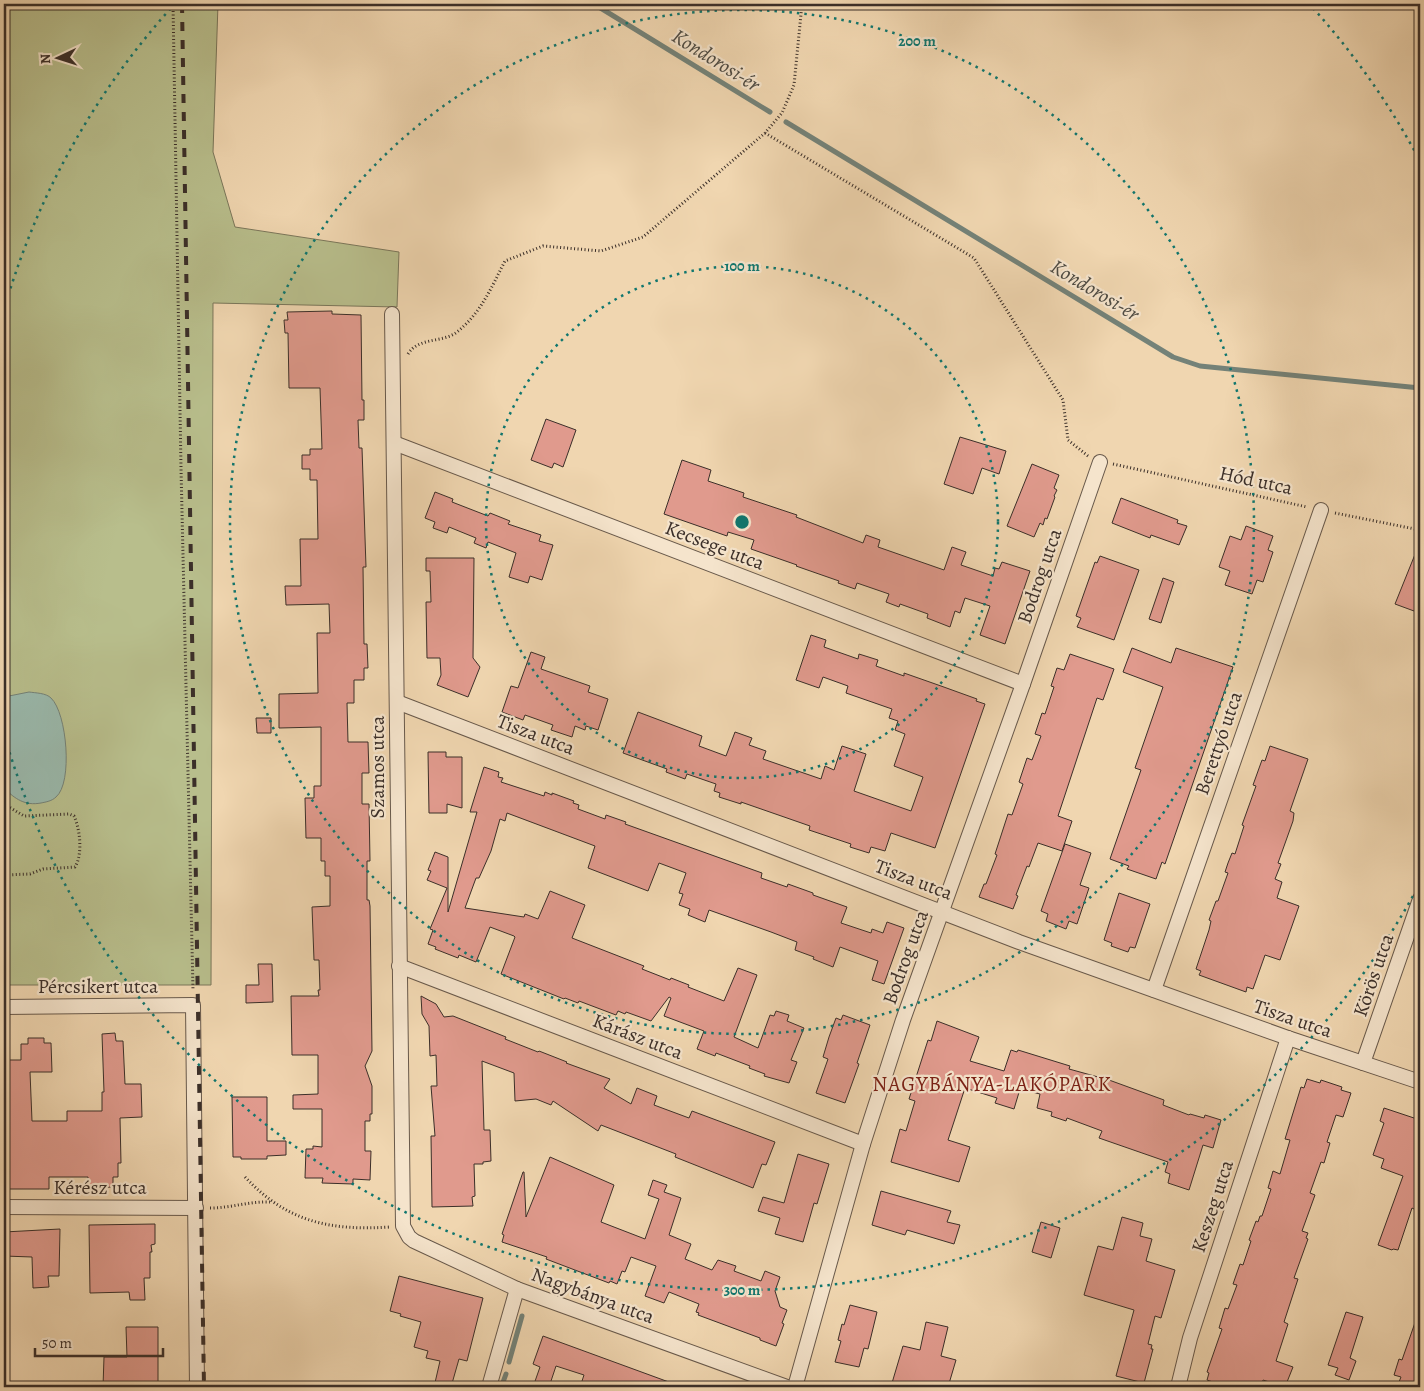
<svg xmlns="http://www.w3.org/2000/svg" width="1424" height="1391" font-family="Alegreya,serif">
<style>
.green{fill:#b8be8c;stroke:#7a765a}
.water{fill:#9ab9ac;stroke:#748278}
.lines{fill:none;stroke-linecap:round;stroke-linejoin:round}
.stream{stroke:#748278;stroke-width:5}
.building{fill:#e09a8d;stroke:#3b2f29}
.street-casing{stroke:#68594b;stroke-width:16}
.path{stroke:#3b2f29;stroke-width:3;stroke-dasharray:1 2.5;stroke-linecap:butt}
.street{stroke:#f5e4cc;stroke-width:14}
.rail{stroke:#3b2f29;stroke-width:4;stroke-dasharray:9 9;stroke-linecap:butt}
.ring{fill:none;stroke:#0f766e;stroke-width:2.5;stroke-dasharray:2.5 5}
.labels{text-anchor:middle;stroke-width:4.5;stroke-linejoin:round;paint-order:stroke}
.street-label{font-size:20px;fill:#3b2f29;stroke:#f5e4cc}
.water-label{font-size:21px;font-style:italic;fill:#4e4b43;stroke:#f5e4cc}
.neighbourhood-label{font-size:21px;letter-spacing:1px;fill:#7a1f14;stroke:#f5e4cc}
.centre{fill:#0f766e;stroke:#f5e4cc;stroke-width:2.5}
.ring-label{font-size:15px;text-anchor:middle;font-weight:bold;fill:#0f766e;stroke:#f5e4cc;stroke-width:4.5;stroke-linejoin:round;paint-order:stroke}
</style>
<rect width="100%" height="100%" fill="#f0d6b0"/>
<filter id="stains"><feTurbulence type="fractalNoise" baseFrequency=".004" numOctaves="4"/><feColorMatrix values="0 0 0 0 .2 0 0 0 0 .09 0 0 0 0 .02 0 0 0 .5 -.17"/></filter>
<radialGradient id="worn" r=".72"><stop offset=".6" stop-color="#630" stop-opacity="0"/><stop offset="1" stop-color="#630" stop-opacity=".3"/></radialGradient>
<path class="green" d="M4 4H218L213 152 235 227 399 252 397 307 213 303 211 985H4Z"/>
<path class="water" d="M29 692C36 693 46 693 51 698 67 713 73 783 56 797 52 801 46 802 41 803 25 806 15 799 4 788V750L7 737 4 729V697Z"/>
<g class="lines">
<g class="stream">
<path d="M594 4 770 112"/>
<path d="M786 122 1173 357 1200 366 1420 388"/>
<path d="M509 1362 522 1316"/>
<path d="M502 1385 506 1374"/>
</g>
</g>
<g class="building">
<path d="M332 311V314L361 315 362 400H364V420H358L359 448H362L366 567H363L364 644H367L368 668H364V680H354V703H347L348 742H368L369 773H362V804H369L370 861H367V900H369L370 906 372 1051 365 1066 372 1086V1114H370V1121H365V1151H371L370 1180 353 1179V1184L322 1183 323 1178H305L306 1149H313V1146L322 1147V1109H293V1095L318 1094V1055H292L291 996H319L318 990H320L319 960H314L312 907 330 906V876H325V861H321V838H306L305 798H314V786H321V727L279 728V694L318 693 317 633H330L329 604 286 605 285 586H301L300 539H318L317 480H310V469H302V455H310V449H322L320 388H289L288 333H285L284 320H288L287 312Z"/>
<path d="M546 419 576 430 563 467 554 463 552 468 531 460Z"/>
<path d="M960 437 1006 451 999 474 982 468 973 494 944 484Z"/>
<path d="M682 460 711 470 708 481 744 493 743 497 797 515 796 517 863 543 866 535 880 540 878 547 944 570 952 547 966 552 961 565 993 576 995 568 999 569 1002 562 1030 571 1005 644 980 635 990 606 965 598 960 613 955 611 950 627 927 618 928 614 900 604 899 607 886 602 889 594 857 583 855 589 838 583 839 581 796 566 797 565 751 549 754 540 728 532 727 536 664 514Z"/>
<path d="M1032 464 1059 475 1054 488 1057 490 1054 496 1055 497 1047 519 1045 518 1043 525 1040 523 1034 537 1007 526Z"/>
<path d="M435 492 453 499 452 502 488 516 490 513 510 521 508 524 541 535 539 541 553 545 542 580 530 576 528 583 509 577 516 553 488 542 486 548 474 543 476 538 449 527 447 533 433 528 435 522 425 518Z"/>
<path d="M1121 498 1178 520 1177 523 1187 526 1179 545 1151 535 1150 538 1112 523Z"/>
<path d="M1246 526 1273 536 1268 550 1273 552 1263 582 1257 580 1252 594 1225 585 1230 571 1219 567 1230 536 1241 540Z"/>
<path d="M1420 542V606L1416 605 1414 611 1395 604Z"/>
<path d="M1100 556 1139 570 1114 640 1077 627 1081 618 1076 616 1095 562 1097 563Z"/>
<path d="M426 558H474L473 658 480 667 468 697 437 685 441 675 440 658H427L426 602H431L430 571H426Z"/>
<path d="M1163 578 1174 582 1161 623 1149 619Z"/>
<path d="M811 635 826 640 824 647 858 659 859 654 878 660 876 666 904 676V673L941 686 977 699 976 701 985 704 935 848 891 833 885 851 871 847 869 853 850 847 851 844 809 830 810 826 741 802V804L719 797 720 793 714 791 716 784 687 774 685 779 666 772 667 769 623 753 638 712 702 736 699 746 726 756 735 732 752 738 749 745 766 751 763 759 821 779 825 766 834 770 842 746 866 754 854 791 911 811 923 777 894 766 905 734 895 730 898 721 889 718 892 709 846 693 848 686 823 677 819 688 796 680Z"/>
<path d="M1132 648 1171 663 1176 648 1233 667 1165 864 1162 862 1156 879 1127 869 1129 866 1110 859 1141 770 1135 768 1163 687 1123 672Z"/>
<path d="M531 652 545 657 541 669 590 686 588 692 608 699 598 730 586 726 585 730 575 726 572 737 551 730 553 725 525 715 523 720 502 712 511 686 518 688Z"/>
<path d="M1070 654 1114 669 1103 700 1097 698 1058 816 1072 821 1062 851 1038 843 1029 867 1027 866 1016 895 1018 896 1013 909 979 897 984 884H986L997 855 995 854 1008 814 1012 815 1023 784 1019 782 1027 758 1032 760 1041 736 1035 734 1042 713 1045 714 1054 687 1051 686 1057 668 1064 670Z"/>
<path d="M256 718H271V733H257Z"/>
<path d="M1270 746 1308 759 1290 811 1294 813 1293 821 1278 863 1281 864 1275 879 1282 882 1277 898 1299 906 1280 960 1265 955 1253 989 1247 987 1246 992 1199 975 1201 971 1196 969 1209 930 1211 921 1209 920 1216 901H1218L1228 873 1225 872 1228 863 1232 853 1235 854 1244 826 1242 825 1256 786 1253 785 1262 760 1265 761Z"/>
<path d="M428 752H446V757H462V808L447 804V813H429Z"/>
<path d="M484 767 499 772 498 777 503 778 501 782 544 796 545 792 552 795V793L574 801 573 803 579 805 578 809 605 819 606 815 626 822 625 824 762 873 761 878 787 887 788 884 813 893V895L847 907 841 923 871 933 872 929 883 933 887 922 904 928 884 984 872 980 878 961 840 947 833 967 813 959 814 957 795 950 797 942 771 932 709 910 705 922 688 915 690 909 679 905 683 894 679 893 686 873 659 863 648 891 588 868 595 846 507 813 505 821 500 819 491 851 479 878H476L465 908 524 917 525 914 538 919 550 891 585 905 572 938 644 966 642 969 670 980 671 978 689 985 688 987 724 1001 738 968 757 975 734 1037 758 1048 770 1015 774 1016 776 1011 789 1015 787 1021 804 1028 791 1060 797 1062 789 1083 764 1076 765 1074 749 1068 750 1066 716 1053 715 1056 697 1049 704 1031 664 1016 671 998 669 997 651 1021 626 1012 625 1014 618 1011 616 1015 579 1001 578 1003 565 998 564 999 501 974 515 937 514 936 490 927 476 962 459 955 458 958 435 949 436 947 428 944 433 930 430 929 447 888 427 880 431 871 428 870 435 852 448 857V912L477 812H470Z"/>
<path d="M1065 844 1091 853 1080 885 1089 888 1077 924 1069 921 1066 929 1046 921 1048 914 1041 911Z"/>
<path d="M1119 893 1150 904 1135 948 1130 947 1128 952 1111 946 1112 943 1104 940Z"/>
<path d="M258 964H272L273 1002 246 1003V985H259Z"/>
<path d="M421 996 436 1004 444 1017 453 1016 506 1037 505 1039 538 1052 539 1051 567 1062 566 1063 610 1079 604 1088 631 1104 637 1088 657 1096 654 1105 689 1118 692 1111 775 1142 766 1165 762 1164 753 1188 675 1157 676 1154 601 1125 598 1131 553 1101 551 1105 536 1099 515 1101 514 1073 482 1061 484 1130H490L491 1161 483 1162V1164H474L475 1196 472 1197 473 1206 432 1207 431 1136H435L431 1086H437L436 1055 430 1056 429 1026 422 1014Z"/>
<path d="M843 1015 870 1025 857 1063 859 1064 845 1103 816 1093 828 1059 823 1057 829 1037 836 1018 841 1020Z"/>
<path d="M937 1021 979 1037 970 1061 1004 1071 1011 1050 1017 1052 1018 1050 1070 1066 1069 1069 1109 1080 1164 1100 1163 1105 1189 1115 1190 1114 1204 1118 1205 1115 1221 1120 1213 1148 1203 1145 1189 1190 1168 1183 1170 1174 1165 1172 1168 1162 1099 1138 1102 1131 1067 1118 1066 1121 1051 1116 1052 1112 1037 1108 1040 1094 1020 1089 1014 1109 995 1103 997 1098 965 1088 948 1140 970 1147 959 1182 891 1162 900 1129 906 1131 915 1101 909 1099 928 1040 931 1041Z"/>
<path d="M115 1033 116 1041H123L125 1084H141L142 1117 120 1118 121 1163H118V1177H113V1187L88 1188V1177H49V1189H4L5 1145 4 1060H21V1044H28V1038H44V1043H51L52 1072H30L32 1121H67V1111H102V1092H104L102 1034Z"/>
<path d="M1307 1079 1320 1083 1321 1080 1342 1087 1341 1090 1351 1093 1343 1117 1336 1115 1327 1142 1330 1143 1324 1163 1321 1162 1310 1193 1315 1195 1302 1231 1308 1233 1306 1238 1308 1239 1294 1278 1298 1279 1284 1322 1288 1324 1276 1361 1293 1367 1285 1387 1263 1380 1261 1387H1228L1207 1380 1209 1373 1207 1372 1222 1329 1219 1328 1225 1308 1228 1309 1237 1285 1233 1284 1240 1264 1243 1265 1251 1241 1249 1240 1256 1221 1258 1222 1260 1216H1262L1271 1189 1268 1188 1273 1171 1280 1174 1290 1140 1285 1139 1301 1087 1304 1088Z"/>
<path d="M232 1097H267V1141H286V1155L267 1156V1159H241V1157H233Z"/>
<path d="M1384 1108 1420 1120V1197L1416 1210 1412 1208 1398 1250 1393 1249 1392 1250 1378 1245 1403 1176 1381 1168 1384 1159 1373 1155 1384 1123 1380 1121Z"/>
<path d="M798 1154 829 1164 817 1204 814 1203 803 1242 775 1234 780 1218 758 1211 763 1197 784 1203Z"/>
<path d="M550 1157 614 1185 601 1222 645 1239 659 1199 648 1195 653 1180 667 1185 664 1192 681 1198 669 1235 691 1244 685 1259 712 1270 718 1260 736 1266 734 1271 761 1281 765 1271 780 1277 775 1291 780 1307 787 1310 782 1323 784 1324 776 1346 760 1340V1338L698 1315 699 1313 696 1312 699 1304 669 1292 664 1303 645 1296 656 1266 631 1257 625 1272 622 1271 617 1284 610 1281 609 1283 546 1259 547 1257 502 1242 504 1235 502 1234 523 1172H524L526 1217Z"/>
<path d="M881 1191 951 1211 947 1222 960 1225 954 1244 907 1230 905 1235 872 1225Z"/>
<path d="M1122 1217 1143 1223 1140 1236 1152 1239 1146 1261 1175 1270 1161 1318 1155 1316 1148 1344 1152 1345 1151 1349H1153L1144 1383 1116 1376 1134 1310 1084 1295 1098 1246 1113 1250Z"/>
<path d="M1041 1222 1060 1228 1051 1258 1032 1252Z"/>
<path d="M155 1224V1244L151 1245 152 1252H150V1278H144L145 1300H130L129 1292 90 1293 89 1225Z"/>
<path d="M60 1229 59 1276H48L49 1287 33 1288 32 1257 4 1256V1232Z"/>
<path d="M399 1276 483 1298 467 1361 459 1359 451 1387H434L440 1361 426 1358 428 1351 414 1347 421 1322 400 1316 401 1314 390 1311Z"/>
<path d="M850 1305 877 1312 868 1349 864 1348 859 1367 835 1362 841 1341 838 1340 842 1324 844 1325Z"/>
<path d="M1346 1312 1363 1317 1350 1358 1356 1361 1349 1380 1335 1375 1338 1368 1328 1365Z"/>
<path d="M1418 1314 1420 1315V1387H1397L1401 1377 1394 1375 1399 1359 1402 1360Z"/>
<path d="M926 1322 948 1327 941 1356 956 1360 948 1387H896L897 1384 892 1383 903 1346 920 1350Z"/>
<path d="M126 1327H158V1387H103L104 1357H127Z"/>
<path d="M543 1336 677 1385V1387H580L584 1375 556 1366 549 1387H533L540 1367 533 1364Z"/>
</g>
<g class="lines">
<g class="street-casing">
<g id="street">
<path d="M392 314 403 1226 409 1237 414 1241 517 1289 787 1387"/>
<path d="M394 443 1023 684"/>
<path d="M397 702 1019 942 1288 1038 1420 1082"/>
<path d="M399 966 863 1144"/>
<path d="M1154 990 1321 510"/>
<path d="M4 1007 193 1005 197 1387"/>
<path d="M1363 1063 1420 899"/>
<path d="M4 1207 196 1208"/>
<path d="M489 1387 517 1289"/>
<path d="M795 1387 863 1144 903 1020 1023 684 1100 462"/>
<path d="M1178 1387 1190 1338 1288 1038"/>
</g>
</g>
<g class="path">
<path d="M173 4 181 468 193 990"/>
<path d="M765 133 974 258 1063 400 1068 440 1088 456"/>
<path d="M408 354C418 337 443 343 457 332 481 313 491 288 505 261L543 246 601 251 643 237 765 133 782 113 794 85 802 4"/>
<path d="M1113 464 1307 507"/>
<path d="M1335 513 1420 530"/>
<path d="M4 804 24 816 69 814 74 816C80 829 83 854 75 867L43 869 30 874 4 875"/>
<path d="M245 1177C287 1222 330 1231 390 1227"/>
<path d="M210 1208C231 1208 250 1201 270 1202"/>
</g>
<use href="#street" class="street"/>
<path class="rail" d="M182 4 204 1387"/>
</g>
<g class="ring">
<circle cx="742" cy="522" r="256"/>
<circle cx="742" cy="522" r="512"/>
<path d="M1420 883A768 768 0 0 1 4 734M4 310A768 768 0 0 1 171 8M1313 8A768 768 0 0 1 1420 161"/>
</g>
<g class="labels">
<g class="street-label">
<text transform="translate(1256 480) rotate(12)" y="7">Hód utca</text>
<text transform="translate(715 545) rotate(21)" y="7">Kecsege utca</text>
<text transform="translate(1039 576) rotate(-71)" y="7">Bodrog utca</text>
<text transform="translate(536 734) rotate(21)" y="7">Tisza utca</text>
<text transform="translate(1218 743) rotate(-71)" y="7">Berettyó utca</text>
<text transform="translate(377 767) rotate(-90)" y="7">Szamos utca</text>
<text transform="translate(914 879) rotate(21)" y="7">Tisza utca</text>
<text transform="translate(905 957) rotate(-70)" y="7">Bodrog utca</text>
<text transform="translate(1373 975) rotate(-71)" y="7">Körös utca</text>
<text x="98" y="993">Pércsikert utca</text>
<text transform="translate(1293 1018) rotate(19)" y="7">Tisza utca</text>
<text transform="translate(638 1036) rotate(21)" y="7">Kárász utca</text>
<text x="100" y="1194">Kérész utca</text>
<text transform="translate(1212 1206) rotate(-72)" y="7">Keszeg utca</text>
<text transform="translate(593 1295) rotate(20)" y="7">Nagybánya utca</text>
</g>
<g class="water-label">
<text transform="translate(716 60) rotate(32)" y="7">Kondorosi-ér</text>
<text transform="translate(1095 290) rotate(31)" y="7">Kondorosi-ér</text>
</g>
<g class="neighbourhood-label">
<text x="992" y="1091">NAGYBÁNYA-LAKÓPARK</text>
</g>
</g>
<circle cx="742" cy="522" r="8" class="centre"/>
<g class="ring-label">
<text x="917" y="46">200 m</text>
<text x="742" y="271">100 m</text>
<text x="742" y="1295">300 m</text>
</g>
<rect width="1424" height="1391" fill="none" stroke="#f0d6b0" stroke-width="20"/>
<rect x="5" y="5" width="1414" height="1381" fill="none" stroke="#3b2f29" stroke-width="2.5"/>
<rect x="10" y="10" width="1404" height="1371" fill="none" stroke="#3b2f29"/>
<g transform="translate(58 58) rotate(266)" stroke="#f5e4cc" stroke-width="4" paint-order="stroke">
<path d="M0-4L9 19L0 12L-9 19Z" fill="#3b2f29"/>
<text y="-8" font-size="14" font-weight="bold" text-anchor="middle" fill="#3b2f29">N</text>
</g>
<path d="M35 1348v8h128v-8" fill="none" stroke="#3b2f29" stroke-width="2.5"/>
<text x="42" y="1348" font-size="15" fill="#3b2f29" stroke="#f5e4cc" stroke-width="4" paint-order="stroke">50 m</text>
<rect width="100%" height="100%" filter="url(#stains)"/>
<rect width="100%" height="100%" fill="url(#worn)"/>
</svg>
